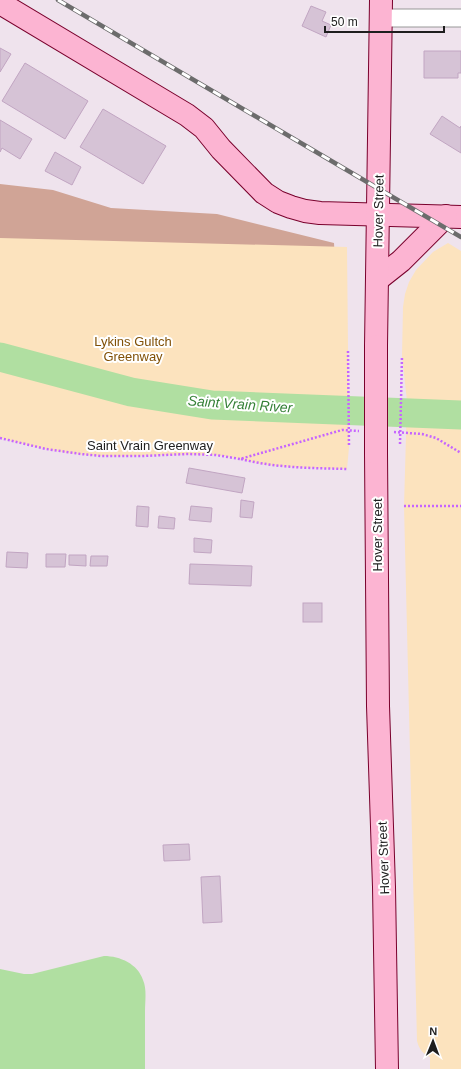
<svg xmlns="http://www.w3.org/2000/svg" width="461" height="1069" font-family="Helvetica,sans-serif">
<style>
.forest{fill:#d0a496}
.park{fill:#fce3be}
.water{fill:#b0dfa1}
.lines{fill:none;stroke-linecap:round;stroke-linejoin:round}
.river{stroke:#b0dfa1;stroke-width:29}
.building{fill:#d6c3d6;stroke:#c1a5c2}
.street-casing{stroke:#989898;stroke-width:19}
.secondary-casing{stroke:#79002c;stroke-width:24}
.path{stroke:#c664ff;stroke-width:2.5;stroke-dasharray:2 2;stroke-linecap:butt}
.street{stroke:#fff;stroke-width:17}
.secondary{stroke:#fcb4d2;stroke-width:22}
.rail-casing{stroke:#6c6c6c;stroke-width:4.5}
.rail{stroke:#fff;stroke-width:3;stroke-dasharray:9;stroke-linecap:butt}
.secondary-bridge-casing{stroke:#79002c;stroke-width:24;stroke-linecap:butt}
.path-bridge{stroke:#c664ff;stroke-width:2.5;stroke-dasharray:2 2;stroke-linecap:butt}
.secondary-bridge{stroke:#fcb4d2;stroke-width:22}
.labels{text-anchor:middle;stroke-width:4;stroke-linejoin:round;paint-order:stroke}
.street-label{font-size:13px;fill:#1e1e1e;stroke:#fff}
.park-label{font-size:13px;fill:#815107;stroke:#fff}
.water-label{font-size:14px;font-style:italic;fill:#368138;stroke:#fff}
</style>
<rect width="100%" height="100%" fill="#efe3ed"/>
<path class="forest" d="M0 184 53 190 111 208 217 214 334 243 341 364 0 335Z"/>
<g class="park">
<path d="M0 238 347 247 349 447 347 469C321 468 294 468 268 465 250 462 232 456 214 455 177 453 139 457 102 456 67 455 34 447 0 438Z"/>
<path d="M448 243 461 251V1069H430V1057C423 1054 419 1049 417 1041L404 506 407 401 402 356 403 307 405 294 409 282 416 270 433 252Z"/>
</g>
<path class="water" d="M104 956C120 956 138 964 143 980 147 989 145 1001 145 1011 145 1030 145 1050 145 1069H0V969L24 974H32Z"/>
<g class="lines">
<path class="river" d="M0 357 131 392 212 405 461 415"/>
</g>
<g class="building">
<path d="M311 6 326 12 322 21 331 25 326 37 302 26Z"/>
<path d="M0 48 11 54 0 72Z"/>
<path d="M424 51H461V73H458V78H424Z"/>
<path d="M25 63 88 101 65 139 2 101Z"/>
<path d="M103 109 166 146 143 184 80 147Z"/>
<path d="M442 116 460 128 461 126V153L430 134Z"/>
<path d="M0 120 32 139 20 159 2 148 0 152Z"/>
<path d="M55 152 81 167 72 185 45 171Z"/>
<path d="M189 468 245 478 242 493 186 483Z"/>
<path d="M241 500 254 502 252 518 240 517Z"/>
<path d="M137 506 149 507 148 527 136 526Z"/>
<path d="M191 506 212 508 211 522 189 520Z"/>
<path d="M159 516 175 518 174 529 158 528Z"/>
<path d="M194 538 212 540 211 553 194 552Z"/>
<path d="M7 552 28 553 27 568 6 567Z"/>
<path d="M46 554H66L65 567H46Z"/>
<path d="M69 555H86V566L69 565Z"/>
<path d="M91 556H108L107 566H90Z"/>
<path d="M190 564 252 566 251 586 189 584Z"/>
<rect x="303" y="603" width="19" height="19"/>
<path d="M189 844 190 860 164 861 163 845Z"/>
<path d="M220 876 222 922 203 923 201 877Z"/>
</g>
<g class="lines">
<g class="street-casing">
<path id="street" d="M381 18H461"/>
</g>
<g class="secondary-casing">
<g id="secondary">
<path d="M0 3 187 115 204 128 221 149 264 193 278 202 291 207 305 211 320 213 461 217"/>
<path d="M377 280 401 261 446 216"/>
<path d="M376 346 381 0"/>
<path d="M376 453 378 706 384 887 387 1069"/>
</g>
</g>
<g class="path">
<path d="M394 432 422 434 436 438 461 453"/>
<path d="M0 438 46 449 81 454 101 456H142L188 454 216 455 240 459 342 430 359 431"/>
<path d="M241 459C276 468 311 468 347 469"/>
<path d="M404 506H461"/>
</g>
<use href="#street" class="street"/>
<use href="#secondary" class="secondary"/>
<g class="rail-casing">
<path id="rail" d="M58 0 379 189 461 237"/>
</g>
<use href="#rail" class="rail"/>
<g class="secondary-bridge-casing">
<path id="secondary-bridge" d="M376 346V453"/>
</g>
<g class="path-bridge">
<path d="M348 351 349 447"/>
<path d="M400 444 402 356"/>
</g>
<use href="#secondary-bridge" class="secondary-bridge"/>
</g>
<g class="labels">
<g class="street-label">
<text transform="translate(378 211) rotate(-89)" y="5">Hover Street</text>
<text x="150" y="450">Saint Vrain Greenway</text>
<text transform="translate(377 535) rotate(-90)" y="5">Hover Street</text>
<text transform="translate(383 858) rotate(-92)" y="5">Hover Street</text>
</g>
<g class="park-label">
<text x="133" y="346">Lykins Gultch<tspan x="133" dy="15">Greenway</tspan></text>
</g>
<g class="water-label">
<text transform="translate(240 404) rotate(4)" y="5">Saint Vrain River</text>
</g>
</g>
<g transform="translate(433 1041) rotate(1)" stroke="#ffffff" stroke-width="3" paint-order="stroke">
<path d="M0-3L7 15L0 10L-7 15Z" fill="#1e1e1e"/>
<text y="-6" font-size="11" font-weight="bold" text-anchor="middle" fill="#1e1e1e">N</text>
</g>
<path d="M325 26v6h119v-6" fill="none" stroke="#1e1e1e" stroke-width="2"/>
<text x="331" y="26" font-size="12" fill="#1e1e1e" stroke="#ffffff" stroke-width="3" paint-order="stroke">50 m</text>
</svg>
